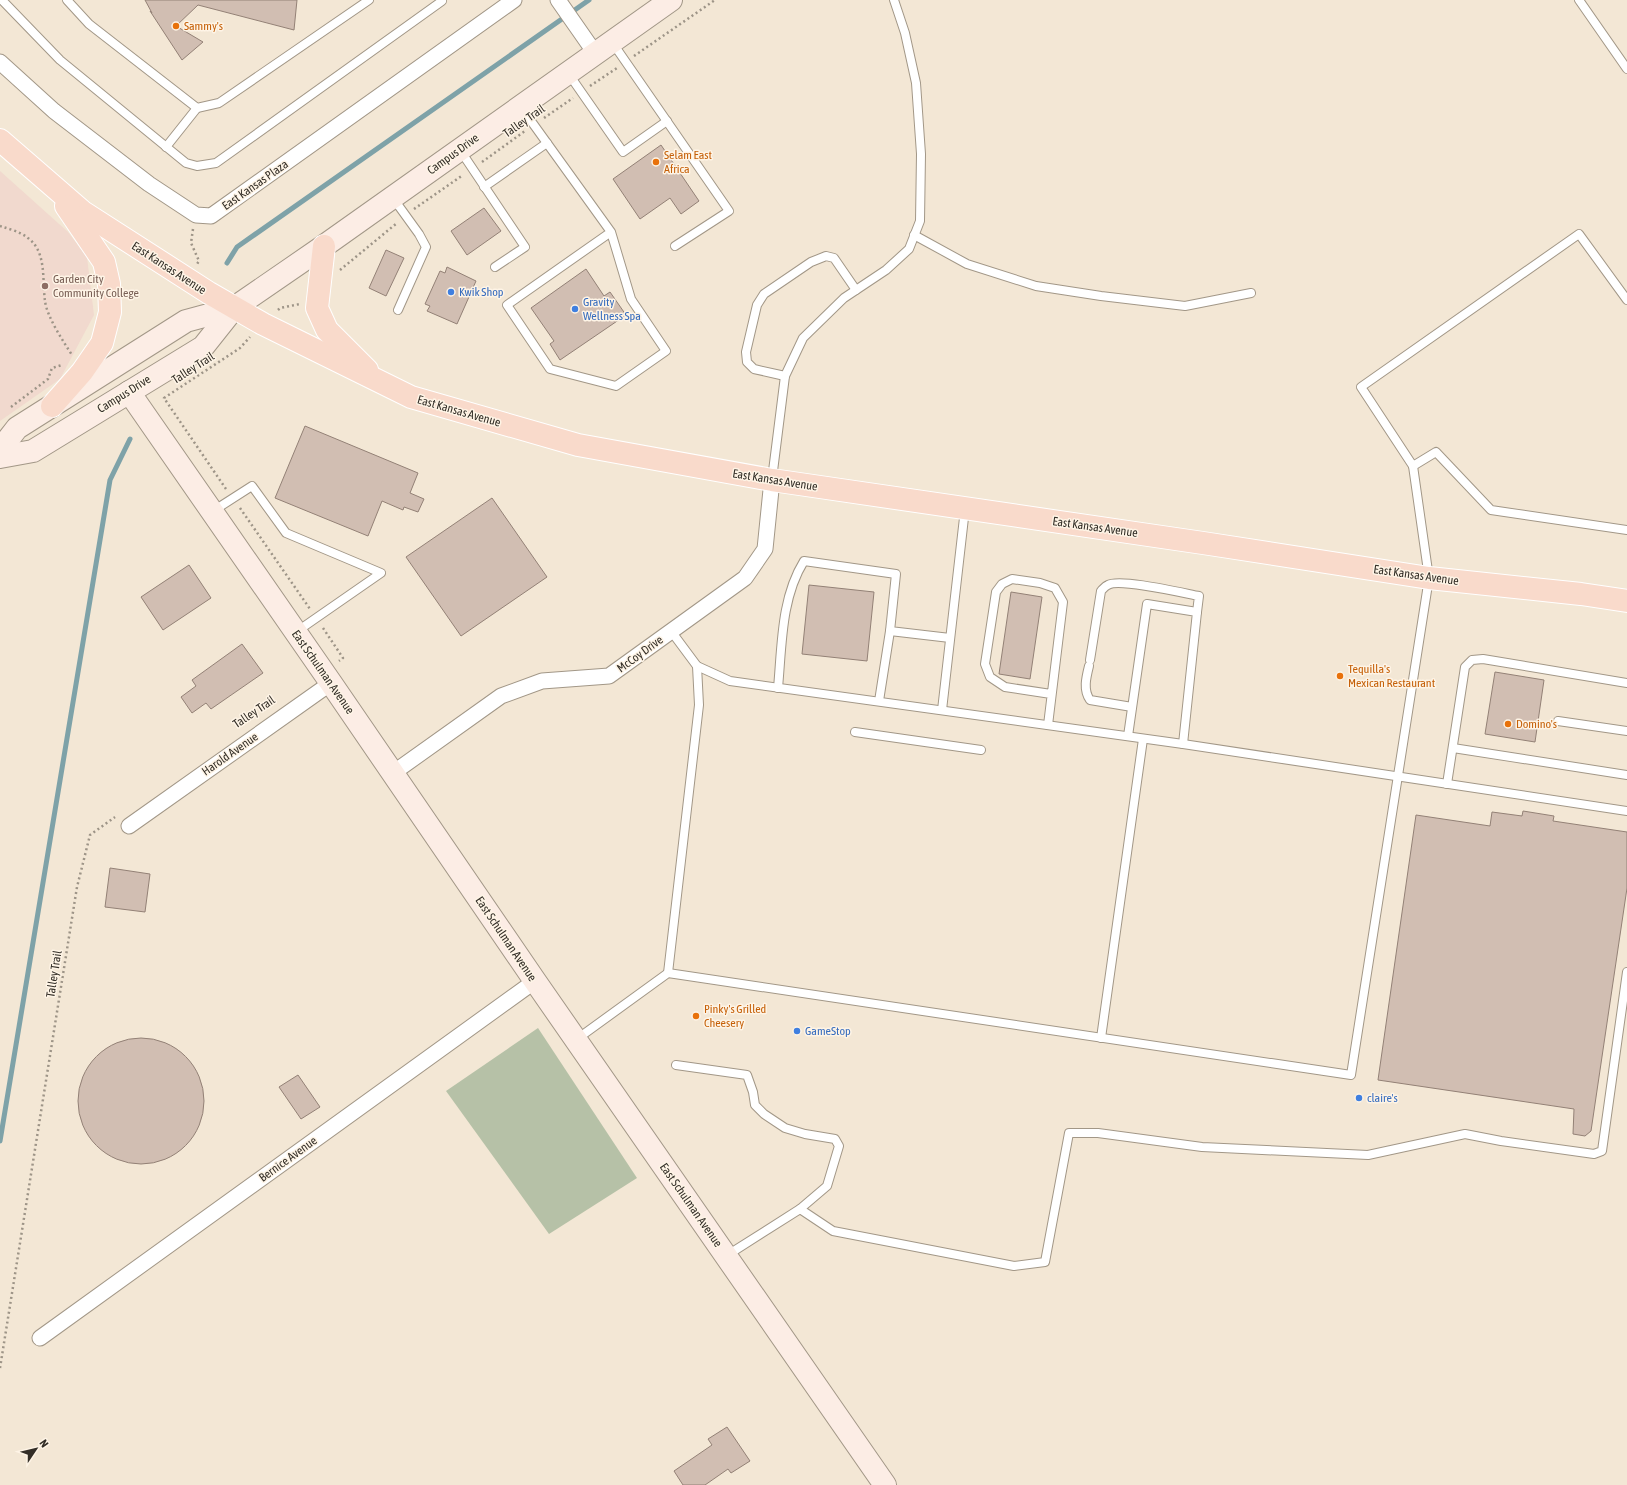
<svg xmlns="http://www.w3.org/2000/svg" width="1627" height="1485" font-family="'Asap Condensed',sans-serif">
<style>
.education{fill:#f1d9ce}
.green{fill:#b6c1a7}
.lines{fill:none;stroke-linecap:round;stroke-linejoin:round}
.stream{stroke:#7ea2a8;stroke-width:5}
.building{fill:#d1beb2;stroke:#938176}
.lane-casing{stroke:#a29787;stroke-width:10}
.street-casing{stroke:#a29787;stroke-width:17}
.secondary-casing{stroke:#a29787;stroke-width:24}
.primary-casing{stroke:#fff;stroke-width:24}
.path{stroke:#9d9487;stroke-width:2.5;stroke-dasharray:2 3;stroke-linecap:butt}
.lane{stroke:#fff;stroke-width:8}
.street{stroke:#fff;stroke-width:15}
.secondary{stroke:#fcede5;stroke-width:22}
.primary{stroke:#f9dacb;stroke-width:22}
.food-dot{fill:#e8710a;stroke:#fef4e6;stroke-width:1.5}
.education-dot{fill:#8d6e63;stroke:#fef4e6;stroke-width:1.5}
.shop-dot{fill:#3f7fe0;stroke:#fef4e6;stroke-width:1.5}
.labels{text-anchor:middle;stroke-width:3;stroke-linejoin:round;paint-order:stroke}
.food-label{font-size:12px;fill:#c56008;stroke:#fef4e6;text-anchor:start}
.street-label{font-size:12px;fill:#332e27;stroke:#fef4e6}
.education-label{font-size:12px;fill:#785e54;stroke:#fef4e6;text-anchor:start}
.shop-label{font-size:12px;fill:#366cbe;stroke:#fef4e6;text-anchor:start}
</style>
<rect width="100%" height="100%" fill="#f3e7d5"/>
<path class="education" d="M0 171 68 232 87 257 94 315 60 379 0 421Z"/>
<path class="green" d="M538 1028 637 1178 549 1234 446 1091Z"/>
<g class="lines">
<g class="stream">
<path d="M227 263 237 247 589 0"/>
<path d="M0 1141 110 480 130 439"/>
</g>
</g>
<g class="building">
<path d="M145 0H297L294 30 198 5 176 26 203 42 182 60 150 11 152 13Z"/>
<path d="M661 145 699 201 681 214 670 198 640 219 613 179Z"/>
<path d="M484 208 501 231 467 255 451 231Z"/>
<path d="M386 250 404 258 386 296 369 288Z"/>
<path d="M447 267 476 281 457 324 427 311 430 306 425 304 440 271 445 273Z"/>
<path d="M586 269 604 296 610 292 626 315 560 360 550 344 554 341 531 308Z"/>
<path d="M305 426 418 473 410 493 424 499 418 512 404 507 403 510 382 501 368 536 275 498Z"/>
<path d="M492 498 547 577 461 636 406 557Z"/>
<path d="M189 565 211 598 163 630 141 597Z"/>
<path d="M809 585 874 592 867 661 802 654Z"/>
<path d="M1011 592 1042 597 1030 679 999 674Z"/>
<path d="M242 644 263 673 211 709 206 703 192 713 181 697 196 686 192 680Z"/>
<path d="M1495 672 1544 680 1535 742 1485 734Z"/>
<path d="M1523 811 1554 816 1553 821 1627 832V888L1591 1131 1585 1136 1573 1134 1574 1109 1378 1080 1416 815 1490 826 1492 812 1522 816Z"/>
<path d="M110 868 150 874 145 912 105 907Z"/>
<circle cx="141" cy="1101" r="63"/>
<path d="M298 1075 320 1107 301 1119 279 1087Z"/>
<path d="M727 1427 750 1461 731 1473 728 1469 705 1485H683L674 1471 712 1445 708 1439Z"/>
</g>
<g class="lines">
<g class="lane-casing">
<g id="lane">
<path d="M2 0 60 60 186 163 197 166 216 163 442 1 441 0"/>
<path d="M67 0 89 24 197 108 219 103 369 0"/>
<path d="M1579 0 1627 69"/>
<path d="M612 42 729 211 675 246"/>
<path d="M568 73 623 152 667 121"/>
<path d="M521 107 611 232 631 299 666 351 616 386 550 369 507 305 611 232"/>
<path d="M166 147 197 108"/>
<path d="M460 150 525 247 495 267"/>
<path d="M484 187 547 143"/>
<path d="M393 198 419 234 426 247 398 310"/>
<path d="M914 235 967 264 1036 286 1101 296 1185 306 1251 293"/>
<path d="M1627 300 1579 234 1361 387 1413 466 1436 452 1491 510 1627 530"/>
<path d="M785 376 754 369 747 362 746 352 757 305 764 294 811 262 826 256 834 258 856 290"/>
<path d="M772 479 785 376 803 338 844 298 886 270 909 249 920 221 921 154 916 83 905 33 894 0"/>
<path d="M213 511 252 486 286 533 381 573 296 632"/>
<path d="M1090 660 1101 591C1103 589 1105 586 1108 585 1119 578 1183 593 1199 596L1197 612"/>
<path d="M697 666 730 681 1183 744 1627 811"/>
<path d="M1089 666C1086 678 1083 690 1090 700L1132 707"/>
<path d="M778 688C782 645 781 598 804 561L896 574 890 631 950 638"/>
<path d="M879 701 890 631"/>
<path d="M942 710 965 509"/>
<path d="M1558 721 1627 731"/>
<path d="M1048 725 1063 602 1055 588 1040 583 1012 579 1002 584 996 592 985 664 990 677 1005 687 1051 694"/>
<path d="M855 732 981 750"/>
<path d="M1128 736 1147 604 1197 612 1183 744"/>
<path d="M1453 748 1627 775"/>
<path d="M1447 784 1465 667 1472 660 1483 659 1627 683"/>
<path d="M668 973 699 705 697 666 671 631"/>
<path d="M1101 1038 1143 739"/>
<path d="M577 1039 668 973 1351 1075 1429 578 1413 466"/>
<path d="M676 1065 747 1075 753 1092 755 1105 764 1114 785 1128 805 1134 835 1139 839 1146 827 1186 800 1209"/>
<path d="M726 1256 800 1209 833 1231 1014 1266 1045 1262 1069 1133H1098L1202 1147 1368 1155 1465 1134 1501 1141 1594 1154 1602 1151 1627 972"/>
</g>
</g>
<g class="street-casing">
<g id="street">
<path d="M558 0 595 53"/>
<path d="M0 62 54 111 149 184 196 215 211 216 514 0"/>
<path d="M393 773 501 696 542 681 609 676 745 578 765 549 772 480"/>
<path d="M129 826 331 683"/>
<path d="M40 1338 535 981"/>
</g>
</g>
<g class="secondary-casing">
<g id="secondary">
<path d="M129 392 331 683 535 981 885 1485"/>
<path d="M0 450 17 428 186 321 234 308"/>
<path d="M0 457 33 451 203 347 234 308 324 246 671 0"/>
</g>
</g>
<g class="primary-casing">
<g id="primary">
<path d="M0 140 83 212 209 293 263 324 411 397 578 445 772 480 1203 543 1429 578 1581 594 1627 601"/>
<path d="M324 246 317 308 327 330 367 370"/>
<path d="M52 406 82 372 102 343 110 312 109 284 104 262 66 206"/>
</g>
</g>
<g class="path">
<path d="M634 56 715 0"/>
<path d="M590 86 617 68"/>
<path d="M544 118 573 98"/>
<path d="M482 162 525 131"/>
<path d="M414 209 463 175"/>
<path d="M0 226C9 229 21 232 28 238 47 252 42 280 45 301 47 317 63 341 72 355"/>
<path d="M193 229 191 243 199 261 197 264"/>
<path d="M340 270 397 223"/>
<path d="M278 310 280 308 300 304"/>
<path d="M11 407 48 379 52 368 62 365"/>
<path d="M226 489 164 398 240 348 250 337"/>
<path d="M240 508 310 609"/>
<path d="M323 628 343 658 339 661"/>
<path d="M0 1368 77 887 90 835 115 817"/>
</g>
<use href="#lane" class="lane"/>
<use href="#street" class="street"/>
<use href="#secondary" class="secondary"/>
<use href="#primary" class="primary"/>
</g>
<g class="food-dot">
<circle cx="176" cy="26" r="4"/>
<circle cx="656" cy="162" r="4"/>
<circle cx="1340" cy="676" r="4"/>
<circle cx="1508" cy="724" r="4"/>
<circle cx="696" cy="1016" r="4"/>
</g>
<circle class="education-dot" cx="45" cy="286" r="4"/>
<g class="shop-dot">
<circle cx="451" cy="292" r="4"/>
<circle cx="575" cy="309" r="4"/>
<circle cx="797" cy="1031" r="4"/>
<circle cx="1359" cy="1098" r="4"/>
</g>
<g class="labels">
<g class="food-label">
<text x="184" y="30">Sammy's</text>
<text x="664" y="159">Selam East<tspan x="664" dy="14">Africa</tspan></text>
<text x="1348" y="673">Tequilla's<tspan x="1348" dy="14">Mexican Restaurant</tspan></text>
<text x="1516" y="728">Domino's</text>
<text x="704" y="1013">Pinky's Grilled<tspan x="704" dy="14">Cheesery</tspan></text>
</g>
<g class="street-label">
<text transform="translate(524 121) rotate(-35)" y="4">Talley Trail</text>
<text transform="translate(453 154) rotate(-36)" y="4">Campus Drive</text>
<text transform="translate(255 185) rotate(-35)" y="4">East Kansas Plaza</text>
<text transform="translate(169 268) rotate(33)" y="4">East Kansas Avenue</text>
<text transform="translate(193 368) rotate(-33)" y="4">Talley Trail</text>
<text transform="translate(124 394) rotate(-32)" y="4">Campus Drive</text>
<text transform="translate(459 411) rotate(16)" y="4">East Kansas Avenue</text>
<text transform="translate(775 480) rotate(9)" y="4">East Kansas Avenue</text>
<text transform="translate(1095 527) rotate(8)" y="4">East Kansas Avenue</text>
<text transform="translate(1416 575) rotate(8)" y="4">East Kansas Avenue</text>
<text transform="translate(640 654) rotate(-36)" y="4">McCoy Drive</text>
<text transform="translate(323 672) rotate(55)" y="4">East Schulman Avenue</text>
<text transform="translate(254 712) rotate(-34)" y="4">Talley Trail</text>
<text transform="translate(230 754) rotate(-35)" y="4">Harold Avenue</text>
<text transform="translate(506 939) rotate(56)" y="4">East Schulman Avenue</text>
<text transform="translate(54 974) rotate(-81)" y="4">Talley Trail</text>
<text transform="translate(288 1159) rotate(-36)" y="4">Bernice Avenue</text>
<text transform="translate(691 1205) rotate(55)" y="4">East Schulman Avenue</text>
</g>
<g class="education-label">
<text x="53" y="283">Garden City<tspan x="53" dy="14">Community College</tspan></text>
</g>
<g class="shop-label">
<text x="459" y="296">Kwik Shop</text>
<text x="583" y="306">Gravity<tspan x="583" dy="14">Wellness Spa</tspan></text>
<text x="805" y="1035">GameStop</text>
<text x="1367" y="1102">claire's</text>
</g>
</g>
<g transform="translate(36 1449) rotate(55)" stroke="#fef4e6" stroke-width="3" paint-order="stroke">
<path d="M0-3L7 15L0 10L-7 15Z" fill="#332e27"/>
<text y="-6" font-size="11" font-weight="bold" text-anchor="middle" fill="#332e27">N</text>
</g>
</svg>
